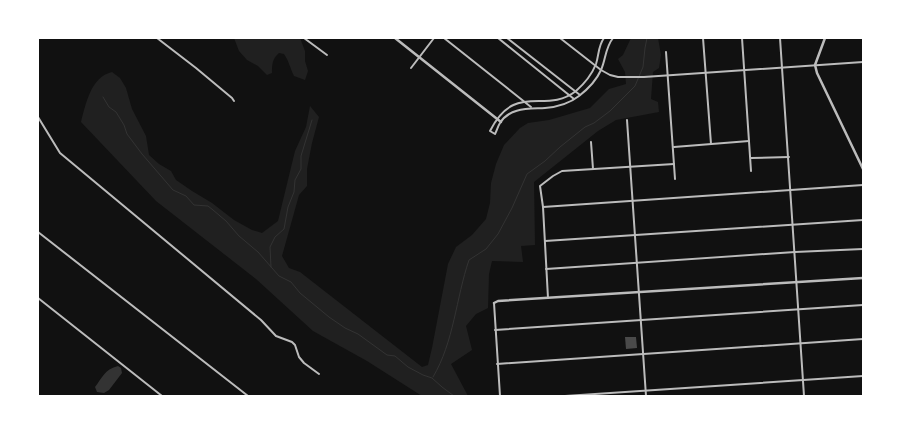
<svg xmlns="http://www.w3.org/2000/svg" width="901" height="434" font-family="'Alegreya Sans',sans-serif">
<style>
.green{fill:#202020}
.water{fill:#333}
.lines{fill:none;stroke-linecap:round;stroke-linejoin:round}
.stream{stroke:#333;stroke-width:1}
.building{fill:#4a4a4a}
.minor{stroke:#bcbcbc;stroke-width:2}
.tertiary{stroke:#bcbcbc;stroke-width:2.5}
</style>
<rect width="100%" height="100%" fill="#111"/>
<g class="green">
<path d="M234 38H300L305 51V61L308 71 305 80 294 76C290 68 289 61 284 54L279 53C272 59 272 65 272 73L267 75 258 66 247 60 239 51Z"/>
<path d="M631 38H658L661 55 659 68 653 72 651 99 658 102 659 112 616 120 598 131 534 182 535 245 521 246 523 262 492 261 489 274 488 308 476 314 466 326 472 350 451 364 468 396H422L367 361 313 331 256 279 156 201 81 122C86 103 91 77 112 72L120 78 126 88 132 109 146 136 149 155 159 164 171 171 176 180 192 191 212 203 234 220 252 230 262 233 278 221 295 151 306 127 310 106 319 117 312 143 307 169V186L299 195 282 256 289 268 300 272 422 367 428 365 432 348 448 264 456 247 472 235 486 219 490 203 491 183 496 164 504 145 520 128 528 123 549 120 590 108 609 89 626 84 625 72 618 59 623 55Z"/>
</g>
<path class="water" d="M118 366 121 368 122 373 109 390 104 393 97 392 95 387C102 378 105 369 118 366Z"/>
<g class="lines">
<g class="stream">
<path d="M103 97 109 107 116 112 124 125 127 134 142 154 173 190 186 196 194 205 208 206 213 210 226 221 239 236 258 252 279 276 291 282 300 293 329 317 345 328 358 334 387 355 395 356 408 367 423 375 432 378 442 387 454 396"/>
<path d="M271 267 270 247 275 237 284 229 288 207 294 192 295 180 301 169V156L312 120"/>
<path d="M433 377C454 342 456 298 469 260L486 249 498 234 512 208 527 174 545 161 560 147 585 127 594 123 610 111 635 86 643 67 645 48 647 38"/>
</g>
</g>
<path class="building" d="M625 337H636L637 348 626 349Z"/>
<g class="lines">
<g class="minor">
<path d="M157 38 196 68 232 98 234 101"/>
<path d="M304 38 327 55"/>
<path d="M444 38 531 107"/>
<path d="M498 38 574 99"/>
<path d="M507 38 580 95"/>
<path d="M560 38 601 70 610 75 618 77H644L863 62"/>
<path d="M604 38C598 46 599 55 596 64 592 74 584 84 576 91 545 115 515 81 490 131L495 134C497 130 498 126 500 123 510 107 529 109 545 108 557 107 570 103 579 96 588 89 597 79 601 70 606 59 605 48 613 38"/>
<path d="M703 38 711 144"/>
<path d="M742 38 751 171"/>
<path d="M780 38 804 396"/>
<path d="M666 52 675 179"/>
<path d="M411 68 434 38"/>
<path d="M38 117 60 153 261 320 276 336 292 342 295 345 299 357 304 363 319 374"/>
<path d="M627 120 646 396"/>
<path d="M591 142 593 169"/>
<path d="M674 147 749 141"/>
<path d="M751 158 789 157"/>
<path d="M543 207 863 185"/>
<path d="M38 232 248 396"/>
<path d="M545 241 863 220"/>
<path d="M546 269 795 252 863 249"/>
<path d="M38 298 162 396"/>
<path d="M548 298 543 207 540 186 553 176 562 171 674 164"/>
<path d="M494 303 500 396"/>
<path d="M495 330 863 305"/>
<path d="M497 364 863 339"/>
<path d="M565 396 863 376"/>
</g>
<g class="tertiary">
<path d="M395 38 501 122"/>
<path d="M825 38 815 65 817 73 863 169"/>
<path d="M494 303 498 301 863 278"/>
</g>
</g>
<rect width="901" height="434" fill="none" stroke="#ffffff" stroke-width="78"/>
</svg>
